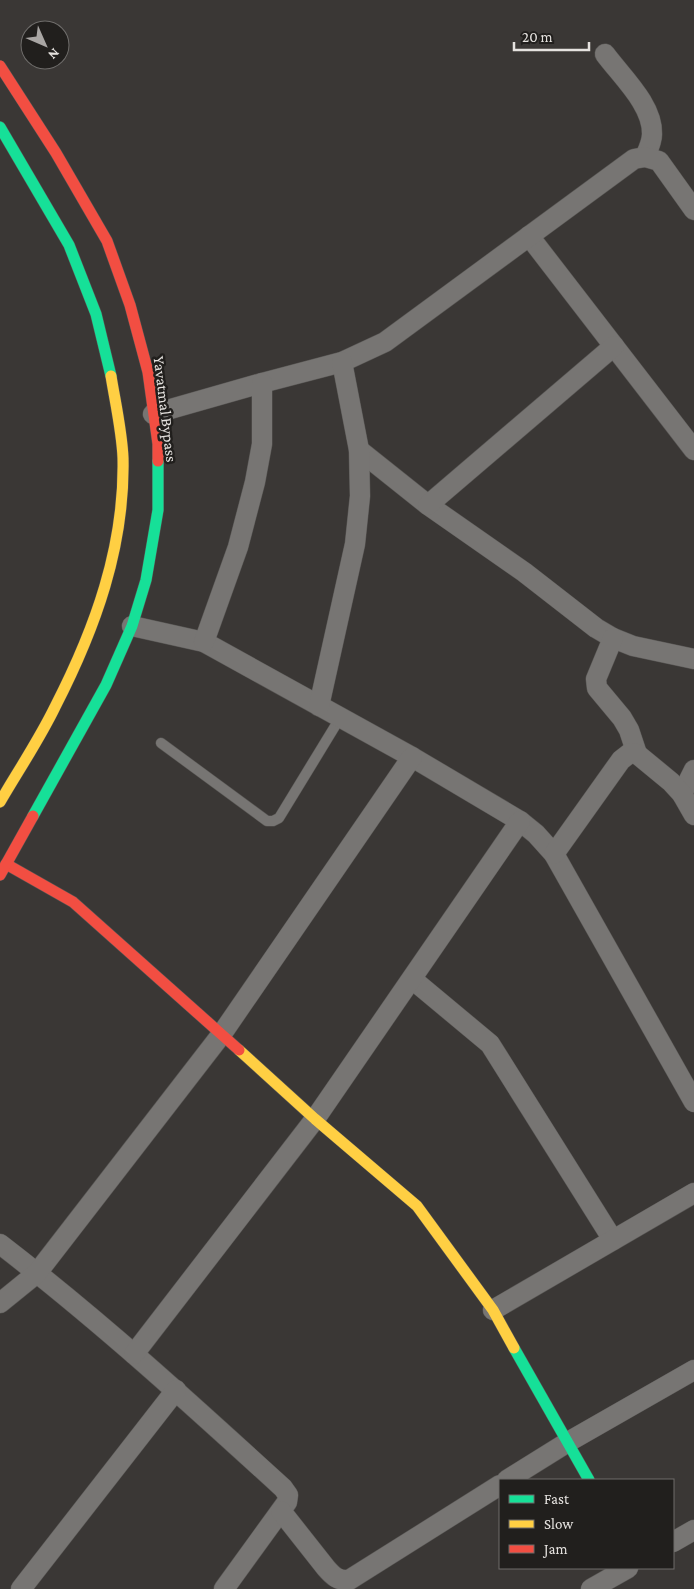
<svg xmlns="http://www.w3.org/2000/svg" width="694" height="1589" font-family="'Crimson Pro',serif">
<style>
.lines{fill:none;stroke-linecap:round;stroke-linejoin:round}
.lane-casing{stroke:#585654;stroke-width:11}
.street-casing{stroke:#585654;stroke-width:21}
.fast-casing{stroke:#585654;stroke-width:12}
.slow-casing{stroke:#585654;stroke-width:12}
.jam-casing{stroke:#585654;stroke-width:12}
.lane{stroke:#777573;stroke-width:10}
.street{stroke:#777573;stroke-width:20}
.fast{stroke:#16e098;stroke-width:11}
.slow{stroke:#ffcf43;stroke-width:11}
.jam{stroke:#f24e42;stroke-width:11}
.labels{text-anchor:middle;stroke-width:5;stroke-linejoin:round;paint-order:stroke}
.street-label{font-size:16px;fill:#e5e2df;stroke:#211f1d}
</style>
<rect width="100%" height="100%" fill="#3a3735"/>
<g class="lines">
<g class="lane-casing">
<path id="lane" d="M161 743 267 821H273L279 818 340 718"/>
</g>
<g class="street-casing">
<g id="street">
<path d="M605 54C622 77 653 105 652 134 652 142 648 150 645 157"/>
<path d="M529 236 694 450"/>
<path d="M153 414 262 383 342 362 385 342 634 159 645 157 659 161 694 210"/>
<path d="M359 450 428 505 524 572 596 628 613 638 633 646 694 659"/>
<path d="M428 505 614 346"/>
<path d="M132 626 204 642 412 757 520 821 536 834 554 854 694 1102"/>
<path d="M613 638 596 679 597 688 622 718 629 730 637 754"/>
<path d="M204 642 238 547 255 482 262 444V383"/>
<path d="M319 706 355 544 360 496 359 450 342 362"/>
<path d="M682 794 694 770"/>
<path d="M554 854 621 760 630 753 637 754 671 782 682 794 694 815"/>
<path d="M412 979 490 1044 613 1240"/>
<path d="M0 1244C99 1320 191 1404 283 1488L288 1495 287 1502 224 1589"/>
<path d="M0 1303 37 1273 221 1035 412 757"/>
<path d="M493 1310 694 1193"/>
<path d="M134 1354 315 1119 520 821"/>
<path d="M507 1480 568 1442 694 1370"/>
<path d="M281 1511 326 1568C333 1576 338 1581 349 1580L500 1485"/>
<path d="M673 1542 694 1530"/>
<path d="M21 1589 176 1390"/>
<path d="M591 1589 628 1568"/>
</g>
</g>
<g class="fast-casing">
<g id="fast">
<path d="M0 127 69 245 96 314 111 376"/>
<path d="M33 816 106 685 132 626 146 580 158 510V461"/>
<path d="M514 1348 589 1480"/>
</g>
</g>
<g class="slow-casing">
<g id="slow">
<path d="M0 802C18 771 39 740 55 707 95 629 125 547 123 458 122 432 115 401 111 376"/>
<path d="M239 1050 315 1119 417 1206 493 1310 514 1348"/>
</g>
</g>
<g class="jam-casing">
<g id="jam">
<path d="M0 66 56 153 107 241 130 305 148 372 158 444V461"/>
<path d="M6 864 73 902 239 1050"/>
<path d="M0 875 33 816"/>
</g>
</g>
<use href="#lane" class="lane"/>
<use href="#street" class="street"/>
<use href="#fast" class="fast"/>
<use href="#slow" class="slow"/>
<use href="#jam" class="jam"/>
</g>
<g class="labels">
<g class="street-label">
<text transform="translate(166 409) rotate(83)" y="6">Yavatmal Bypass</text>
</g>
</g>
<rect x="499" y="1479" width="175" height="90" fill="#211f1d" stroke="#6f6d6b"/>
<rect x="509" y="1495" width="25" height="8" fill="#16e098" stroke="#6f6d6b"/>
<text x="544" y="1504" font-size="15" fill="#e5e2df">Fast</text>
<rect x="509" y="1520" width="25" height="8" fill="#ffcf43" stroke="#6f6d6b"/>
<text x="544" y="1529" font-size="15" fill="#e5e2df">Slow</text>
<rect x="509" y="1545" width="25" height="8" fill="#f24e42" stroke="#6f6d6b"/>
<text x="544" y="1554" font-size="15" fill="#e5e2df">Jam</text>
<g transform="translate(45 45) rotate(135)"><circle r="24" fill="#211f1d" stroke="#6f6d6b"/>
<path d="M0-4L9 19L0 12L-9 19Z" fill="#a9a6a4"/>
<text y="-8" font-size="14" font-weight="bold" text-anchor="middle" fill="#e5e2df">N</text>
</g>
<path d="M514 42v8h75v-8" fill="none" stroke="#e5e2df" stroke-width="2.5"/>
<text x="522" y="42" font-size="15" fill="#e5e2df" stroke="#211f1d" stroke-width="4" paint-order="stroke">20 m</text>
</svg>
